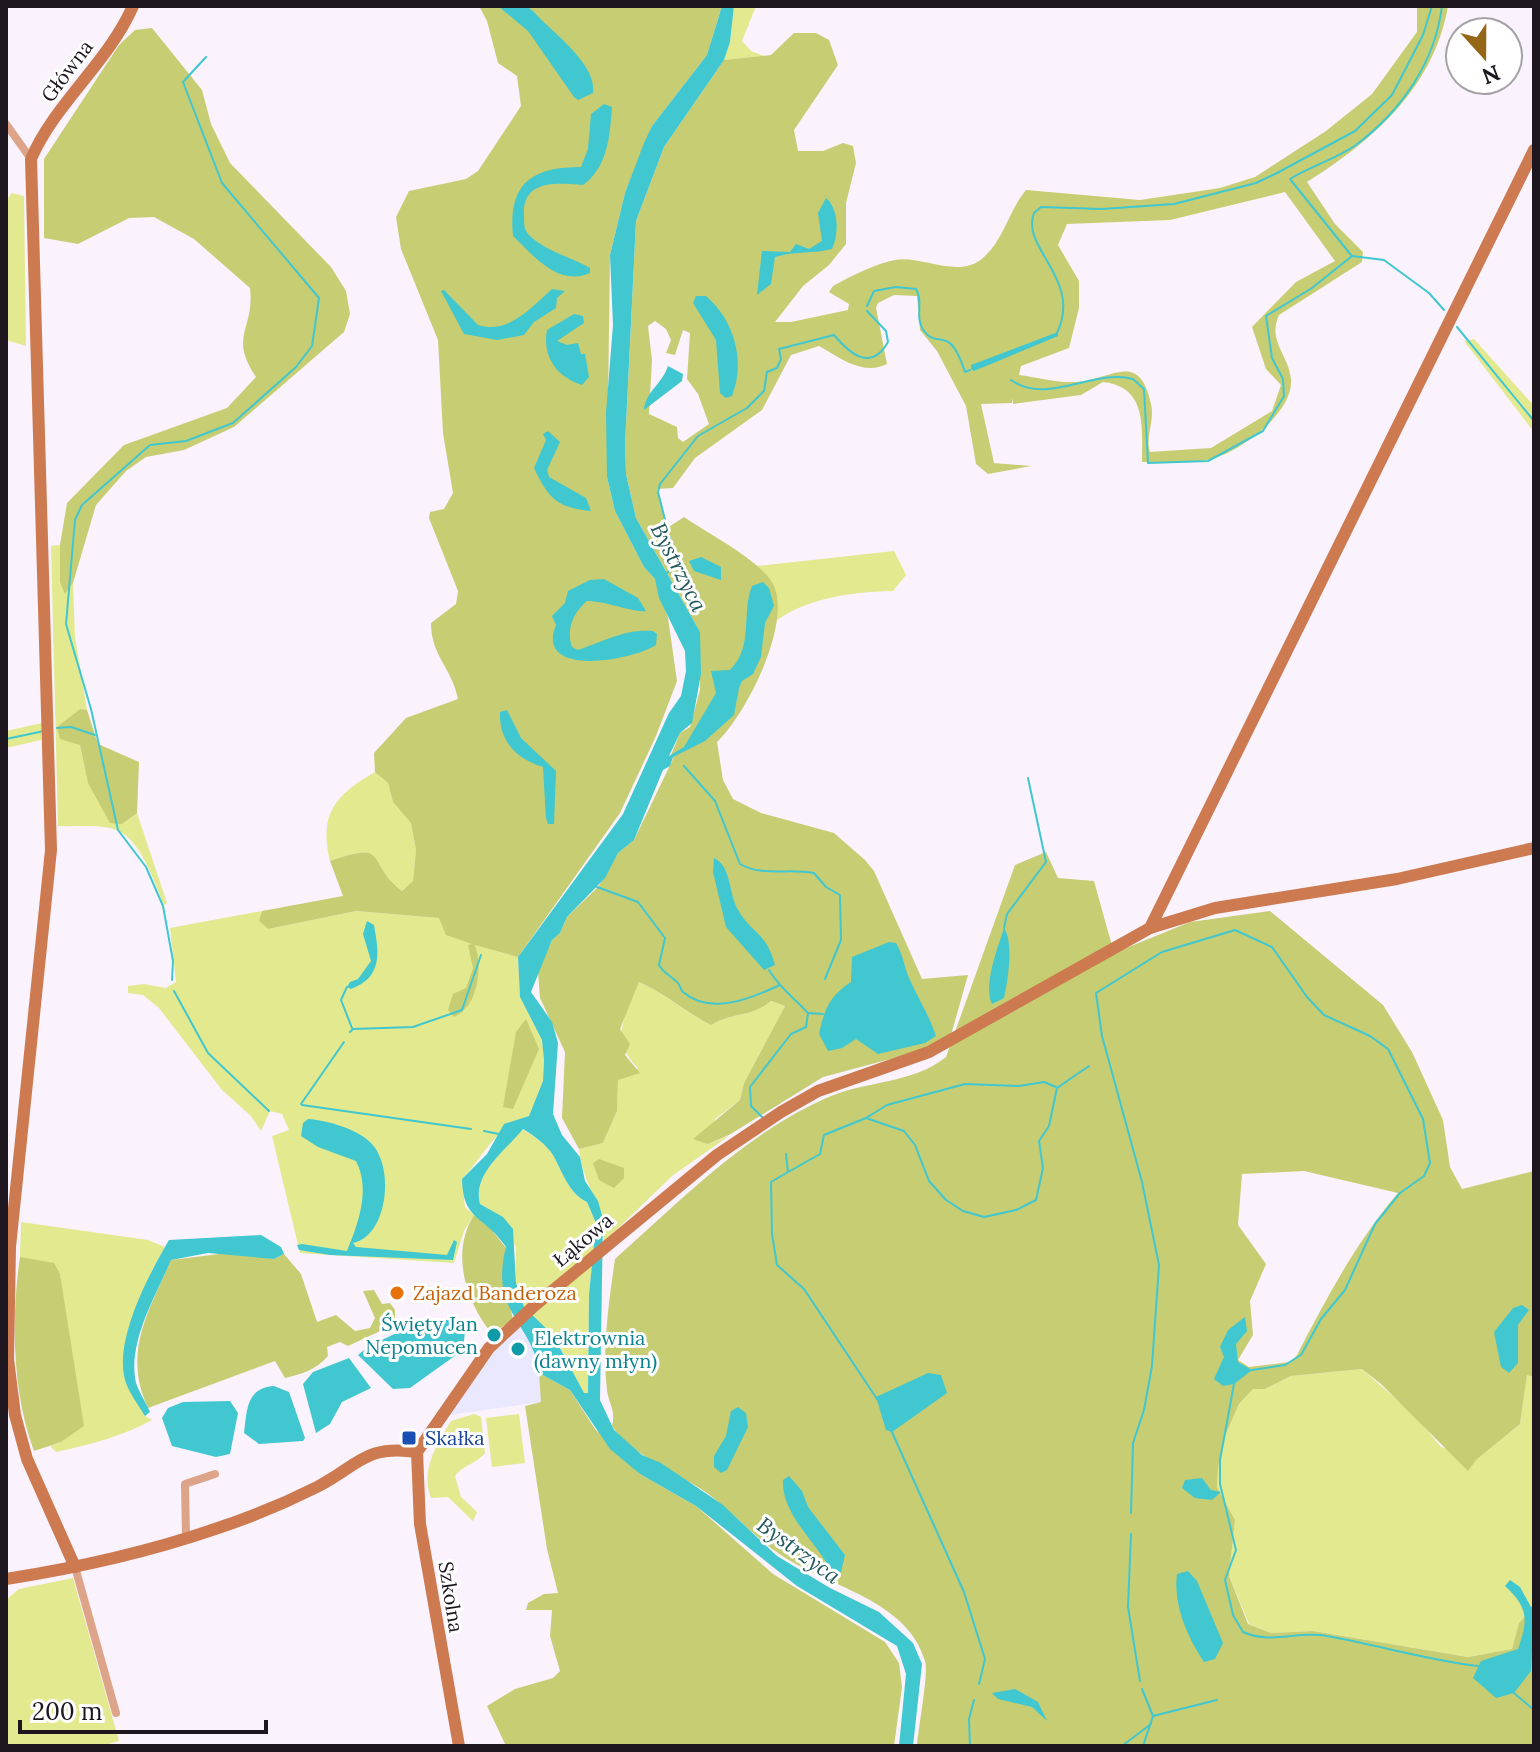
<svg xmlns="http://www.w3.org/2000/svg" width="1540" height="1752" font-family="Lora,serif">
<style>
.industrial{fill:#eae8fe}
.green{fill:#e2e98f}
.forest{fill:#c7cd73;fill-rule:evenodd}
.water{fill:#40c7cf;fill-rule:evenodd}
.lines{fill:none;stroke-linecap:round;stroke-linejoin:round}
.stream{stroke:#40c7cf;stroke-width:2}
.street{stroke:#dda489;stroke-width:8}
.secondary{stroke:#cd7a51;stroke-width:12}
.food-dot{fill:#e8710a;stroke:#fff;stroke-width:3}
.culture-dot{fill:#0f9aa8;stroke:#fff;stroke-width:3}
.transit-dot{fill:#1a4fb4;stroke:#fff;stroke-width:3}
.labels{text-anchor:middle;stroke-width:6;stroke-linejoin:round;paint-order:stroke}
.street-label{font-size:20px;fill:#1d161f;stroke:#fff}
.food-label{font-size:20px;fill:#c56008;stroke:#fff;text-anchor:start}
.culture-label{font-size:20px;fill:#0d838f;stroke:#fff;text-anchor:end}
.transit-label{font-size:20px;fill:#164399;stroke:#fff;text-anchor:start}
.water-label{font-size:22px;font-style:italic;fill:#22595c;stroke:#fff}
</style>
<rect width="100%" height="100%" fill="#faf2fc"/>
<path class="industrial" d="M538 1309 541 1402 449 1415 495 1350Z"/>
<g class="green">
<path d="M734 6H756L742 41 751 51 764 56 724 60 730 42Z"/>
<path d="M12 193 24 196 26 346 6 340V201Z"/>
<path d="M1474 339 1534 406V432L1464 341Z"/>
<path d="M60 545V582L66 593 73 583 75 637 87 710 80 709 58 727 80 745 88 783 122 824 137 813 167 903 164 905C154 882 141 839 116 830 100 824 76 827 58 826L51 546Z"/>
<path d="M894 551 906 575 893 591C854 592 810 597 777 620L773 584 757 566Z"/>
<path d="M42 723 41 740 6 748V731Z"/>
<path d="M375 772 388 783 393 802 411 822 416 850 413 881 402 891C365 863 391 839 330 861 319 814 334 796 375 772Z"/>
<path d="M262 911 259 921 268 929 356 911 439 918 474 944 518 957 520 997 542 1040 544 1060 543 1081 529 1116C497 1124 484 1156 462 1179L465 1207 474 1215 464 1231 454 1263 300 1253 272 1136 289 1130 282 1114 270 1111 261 1131 251 1116 222 1090 159 1008 143 995 128 993V986L144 984 166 988 176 982 170 928Z"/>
<path d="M639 982C665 993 684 1012 711 1025 734 1011 749 1019 771 1001L785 1006 744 1083 740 1100 715 1119 708 1144 729 1136 672 1176 604 1242C602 1203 583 1184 579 1149L603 1143 617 1111 618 1080 638 1068C608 1038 626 1015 639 982Z"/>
<path d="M522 1129C533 1135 546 1144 553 1155 562 1171 569 1194 587 1202L596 1223 589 1295 588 1393 584 1394 559 1345 524 1307 516 1283V1247L499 1215 480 1204C472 1174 506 1150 522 1129Z"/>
<path d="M21 1222 148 1240 165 1247 152 1270 124 1352 145 1416 152 1420C123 1436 89 1445 56 1452L50 1446 61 1442 69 1346 60 1274 20 1257Z"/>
<path d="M1362 1369 1415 1416 1441 1447 1476 1460 1520 1424 1527 1374 1534 1377V1607L1519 1623 1512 1649 1468 1657 1313 1631 1271 1633 1249 1624 1229 1576 1235 1520 1217 1487 1218 1468 1225 1436 1239 1404 1253 1389H1265L1291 1376Z"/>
<path d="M474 1414 481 1417 485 1453C476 1464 463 1465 455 1476L461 1497 477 1512 473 1521 448 1497 431 1498C420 1470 437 1444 451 1421Z"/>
<path d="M519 1414 525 1463 492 1467 486 1418Z"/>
<path d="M73 1578 119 1741 101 1746H7L6 1600 19 1589Z"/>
</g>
<g class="forest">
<path d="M479 6H722L707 55 652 126 625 193 610 255 607 477 615 511 644 567 655 579 668 618 677 681 656 736 620 813 518 957 475 945C483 968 478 1007 454 1017L448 1010 453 994 466 988 473 968 468 945 472 944 446 935 439 918 356 911 268 929 259 921 262 911 343 896 330 861C391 839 365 863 402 891L413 881 416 850 411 823 393 802 388 783 375 772 374 753 406 718 458 699C452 668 431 656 431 623L456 604 458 591 429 518 430 512 444 509 453 493 443 433 438 340 401 249 396 217 409 191 466 179 478 171 521 106 517 76 498 63 487 21Z"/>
<path d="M1417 6H1448C1434 87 1374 140 1307 182L1335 224 1363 252 1362 262 1279 315C1267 341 1289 355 1291 379 1294 413 1240 451 1212 459 1190 464 1164 462 1142 462 1142 426 1147 387 1103 382L1081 395 1013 404V398L1012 403 981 404 994 463 1031 466 988 474 976 464 966 406 937 351 920 330 917 296 894 295 878 303 876 308 887 364C863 376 840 358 819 346L791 355 762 410 695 458 673 488 657 489 667 528 684 517C707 533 760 560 773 584 793 622 746 715 717 742L723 780 733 799 761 813 834 833 865 860 874 871 922 979 968 975 951 1035 917 1052 823 1077 729 1135 708 1144 693 1139 740 1100 744 1083 785 1006 771 1001C749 1019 734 1011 711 1025 685 1012 665 993 639 982L620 1029 630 1044 625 1055 640 1073 618 1080 617 1111 603 1143 579 1149 562 1118 565 1052 540 998 538 972 552 940 560 933 567 917 598 887 618 853 634 840 673 759 671 755 680 733 690 727 700 690V632L636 518 626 474 625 446 636 221 664 147 724 60 771 55 794 33H816L829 40 838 65 794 130 798 151H823L843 143 853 146 856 163 846 203V244L829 265 803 286 775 322H791L848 310 849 304 829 292 833 286C851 276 875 264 895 260 923 255 960 281 985 256 1005 237 1009 210 1026 190L1140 200 1220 188 1255 177 1326 131 1372 94 1417 32ZM1285 192 1335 261 1296 282 1252 327 1266 369 1281 385 1272 411 1211 448 1150 452C1145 436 1155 422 1151 404 1139 348 1111 381 1074 382 1056 383 1036 377 1019 375L1021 366 1069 348 1079 308V281L1058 245 1067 224 1170 220ZM655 321 666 329 671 340 666 353 675 355 683 330 690 333 687 379 698 394 709 424 683 442 678 438 677 427 649 414 652 360 648 326Z"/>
<path d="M152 28 202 90 211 124 230 163 331 267 346 291 350 314 344 332 234 427 184 450 146 457 126 471 96 505 73 583 65 594 60 582V545L67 503 124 445 227 408 256 377C228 336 255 329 250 288L194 239 154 217 129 218 78 244 44 238V159L119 45 135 30Z"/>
<path d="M80 709 87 710 98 744 139 762 137 813 122 824 110 823 88 783 80 745 60 739 57 727Z"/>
<path d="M1046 852 1058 878 1094 881 1114 953 1190 922 1270 911 1383 1005 1412 1052 1443 1120 1450 1167 1462 1189 1534 1171V1377L1527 1375 1520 1424 1476 1460 1468 1471 1381 1384 1362 1369 1291 1376 1265 1389H1253L1239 1404 1225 1436 1218 1468 1217 1487 1235 1520 1229 1576 1248 1624 1271 1633 1313 1631 1468 1657 1512 1649 1519 1623 1534 1607V1746H917C918 1729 929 1673 925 1661 907 1599 828 1587 781 1555 752 1536 730 1508 701 1489 674 1472 629 1453 612 1426 616 1410 609 1405 607 1390 602 1348 609 1301 615 1259 681 1200 748 1131 831 1096 868 1081 914 1083 946 1057L1015 865ZM1304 1171 1398 1193C1356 1242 1326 1299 1297 1355L1290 1362 1249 1367 1238 1360 1253 1335 1250 1301 1266 1264 1238 1225 1242 1174Z"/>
<path d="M526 1019 539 1049 513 1109 503 1107 516 1032Z"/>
<path d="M599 1159 624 1168V1178L614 1188 599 1180 593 1163Z"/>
<path d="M474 1215 488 1225 506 1248 503 1279 513 1319 492 1334C466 1302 450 1253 474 1215Z"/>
<path d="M227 1253 274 1259 284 1254 301 1274 317 1322 336 1315 355 1331 370 1328 375 1318 363 1291 374 1290 382 1304 390 1303 395 1310V1324L348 1346 340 1342 327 1347 328 1356C316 1370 302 1374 285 1378L275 1361 148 1408C122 1352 149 1311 171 1260Z"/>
<path d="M20 1257 54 1263 60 1274 84 1426 61 1442 34 1451C12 1393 11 1318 20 1257Z"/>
<path d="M539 1373 570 1390 595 1429 640 1474 696 1506 773 1574 885 1642 899 1663 902 1687 894 1746H506L487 1706 515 1689 553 1678 560 1671 550 1636 552 1610H526L528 1603 544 1594 558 1593 547 1549 525 1406 541 1402Z"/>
</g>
<g class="water">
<path d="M498 6H526L534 12C551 32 597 63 593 93L578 100 574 97 528 31Z"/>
<path d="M722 6H734L730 42 724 60 664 147 636 221 625 445 626 474 636 518 700 632 701 674 692 723 680 733 669 756 684 747 716 693 711 671 730 670C754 647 741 613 752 586L763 582 769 588 774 606 765 623 761 657 753 674 742 681 739 688 734 715 705 741 673 757 670 766 663 770 634 840 618 853 605 878 567 917 560 933 552 940 531 992 552 1022 558 1043 553 1114 562 1135 580 1157 585 1181 598 1201 603 1219 600 1400 614 1430 642 1455 661 1463 723 1505 777 1556 830 1588 879 1612 913 1643 922 1664 913 1746H899L906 1674 897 1646 797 1586 696 1506 640 1474 610 1449 570 1390 539 1373C533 1322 489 1314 506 1247 485 1215 463 1222 462 1179L487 1154 504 1124 529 1116 543 1081 544 1060 542 1040 520 997 518 957 623 814 669 713 681 696 686 671 685 651 659 598 655 579 644 567 615 511 607 477 606 413 613 325 610 255 625 193 644 143 652 126 707 55ZM523 1129C533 1135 546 1144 553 1155 562 1171 569 1194 587 1202L596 1223 589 1295 588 1393H584L553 1335 524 1307 516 1283 513 1229 503 1217 480 1204C472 1174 506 1150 523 1129Z"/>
<path d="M604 104 612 107C610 135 608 167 583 185 557 183 521 179 524 217 524 224 524 230 529 235 545 251 571 257 590 268V273C558 287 534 256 513 236 508 184 531 167 581 167L588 149 591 114Z"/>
<path d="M826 198C839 209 839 234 832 249 812 254 794 251 775 257L771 284 757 295 762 251 790 252 796 244 809 249 822 241 818 213Z"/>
<path d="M552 289 565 291 557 298 556 308 534 322 524 335 497 340 464 334 441 291 444 290 478 325C508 335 532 307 552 289Z"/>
<path d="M696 296H706C734 320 746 361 732 396L726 398 720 393 716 340 693 303Z"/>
<path d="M574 314 583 316 584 323 557 341 567 345 578 343 581 354H585L589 377 582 385C557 377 542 357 547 330Z"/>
<path d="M1058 332V336L974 371 971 369V365Z"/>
<path d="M668 366 683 374 682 381 644 410C645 392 663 383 668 366Z"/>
<path d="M548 431 560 442 547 470 549 477 586 498 591 511C556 508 548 497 534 468L546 440 543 434Z"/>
<path d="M701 557 721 567V580L694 571 689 561Z"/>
<path d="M604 579 638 598 646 611C633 613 607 601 587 601 573 613 566 629 572 647L578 650C605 641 624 629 653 631L657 634 656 645C634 660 534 679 556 625L552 616 565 603 568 591 590 580Z"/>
<path d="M507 710 521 738 556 771 554 824H548L546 818 543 767C516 759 499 741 500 712Z"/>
<path d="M714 858C731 866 729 893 737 908 751 934 766 931 775 965L764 970 726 927 713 872Z"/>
<path d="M367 921 374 925C379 953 383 977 351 989L347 987 350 982 358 979 371 961 363 934Z"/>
<path d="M1004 928C1014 943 1008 980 1004 998L992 1004C983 985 998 947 1004 928Z"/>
<path d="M889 942 896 943C903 954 904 966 909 978 918 998 929 1015 936 1036L925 1043 878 1054 856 1039 842 1048 828 1051 819 1034C824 1010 830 995 851 982L852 957Z"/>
<path d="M308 1119C326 1120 358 1129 371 1143 395 1167 388 1236 353 1243L356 1247 447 1255 454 1240 457 1242 453 1260 330 1255 299 1250 297 1245 302 1244 347 1251C358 1224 371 1190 356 1161L318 1147 301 1136 303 1123Z"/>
<path d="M261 1235 281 1247 284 1254 274 1259 208 1253 171 1260C156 1296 127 1342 136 1383 139 1392 146 1403 150 1412L145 1416C139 1406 130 1394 126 1383 112 1343 149 1274 169 1240Z"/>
<path d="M1522 1305 1529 1310 1518 1325V1363L1509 1373 1501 1367 1494 1332 1513 1308Z"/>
<path d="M1245 1317 1247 1331 1236 1344 1238 1362 1252 1370 1234 1384 1223 1386 1214 1379 1224 1357 1220 1347 1228 1330Z"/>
<path d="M456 1320 465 1331 463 1350 410 1388 393 1389 358 1355C377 1338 431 1317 456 1320Z"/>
<path d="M349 1358 371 1388 342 1402 330 1424 316 1433 303 1384 313 1372Z"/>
<path d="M928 1373 941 1375 947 1393 892 1432 886 1430 876 1397Z"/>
<path d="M274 1386 289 1392 305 1438 303 1441 259 1444 244 1433C247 1410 246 1388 274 1386Z"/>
<path d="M230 1401 238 1413 230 1454 216 1457 172 1446 162 1418 168 1408 183 1402Z"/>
<path d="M738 1407 746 1413 748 1427 727 1470 721 1473 714 1467V1456L726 1436 731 1411Z"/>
<path d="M789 1476 802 1491 808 1507 845 1555 841 1572H832C818 1544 781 1514 783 1480Z"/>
<path d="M1202 1478 1211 1490 1221 1492 1212 1500 1195 1498 1182 1488 1185 1480Z"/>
<path d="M1188 1571 1197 1581 1223 1643 1215 1659 1204 1662C1187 1637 1173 1604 1177 1574Z"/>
<path d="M1510 1580 1520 1587 1531 1607 1534 1605 1531 1671 1514 1693 1496 1698 1473 1678 1481 1661 1518 1649C1528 1621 1529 1608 1505 1586Z"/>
<path d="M1015 1689 1038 1702 1047 1721 1032 1707 998 1699 992 1693Z"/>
</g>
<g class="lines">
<g class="stream">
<path d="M1351 255 1290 179C1311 166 1336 159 1356 145 1401 111 1435 63 1442 6"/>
<path d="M867 306 874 291 896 287 916 289C924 302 914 318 924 331 938 350 949 322 965 372L970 370"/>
<path d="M1457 327 1534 421"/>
<path d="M1057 333C1083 279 1020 248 1034 213L1041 207 1102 209 1174 204 1256 183 1277 173 1355 131 1392 95 1423 35 1432 6"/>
<path d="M1011 380C1047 406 1095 368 1133 379L1144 389 1148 463 1208 461 1263 431 1284 396 1283 379 1272 358 1266 316 1312 288 1352 256 1384 260 1429 293 1444 310"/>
<path d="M667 573 676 563 658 492 660 484 698 436 747 408 764 391 767 372 777 368 781 359 779 349 834 335C850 354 871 372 888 342L886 331 867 311"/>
<path d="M57 728 71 727 95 735"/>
<path d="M6 739 44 731"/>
<path d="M684 766 715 801 740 864C763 877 788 868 814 873L826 887 840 895 841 940 825 979"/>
<path d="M597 887 638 902 665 938 659 965C664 974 669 974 677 982 680 984 680 989 683 992 711 1016 752 998 780 985"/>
<path d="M1004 928 1007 914 1046 862 1028 778"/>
<path d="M769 970C778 986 794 998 807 1012"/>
<path d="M172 980 173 961 163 906 146 867 118 830 91 709 66 624 75 520 82 505 150 445 186 441 233 423 296 367 312 346 319 298 222 183 183 82 206 57"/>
<path d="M347 987 341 1000 352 1028"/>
<path d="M174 991 208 1053 269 1111"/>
<path d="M350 1032 353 1029 413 1027 462 1010 481 955"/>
<path d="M301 1104 344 1042"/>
<path d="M302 1105 471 1129"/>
<path d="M866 1118 887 1105 965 1084 1019 1086 1044 1082 1056 1087"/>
<path d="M764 1119 751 1106 750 1087 791 1034 806 1027 808 1013 823 1014"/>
<path d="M484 1131 499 1134"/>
<path d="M786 1154 788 1172 771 1182 772 1234 777 1265 804 1289 877 1399"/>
<path d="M790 1171 820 1154 824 1135 866 1118 904 1131 915 1145 929 1181 946 1200 963 1211 984 1217 1016 1210 1036 1200 1043 1168 1039 1141 1049 1126 1057 1088 1089 1066"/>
<path d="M1234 1384 1220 1460V1484L1236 1550 1225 1580 1233 1615 1243 1632C1272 1645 1298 1630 1327 1636 1378 1645 1427 1660 1478 1666"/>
<path d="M891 1430 964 1592 985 1659 979 1684"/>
<path d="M1131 1513 1133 1443 1144 1410 1152 1366 1159 1265 1142 1182 1102 1036 1096 993 1162 952 1235 930 1272 947 1307 997 1324 1015 1370 1036 1388 1049 1423 1119 1430 1163 1424 1176 1400 1193 1375 1224 1345 1290 1321 1319 1301 1355 1285 1365 1252 1370"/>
<path d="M1131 1534 1128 1607 1140 1681"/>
<path d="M1142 1689 1153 1716"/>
<path d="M1514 1693 1534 1710"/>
<path d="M970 1746 969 1719 974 1700"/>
<path d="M1122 1746 1151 1724"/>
<path d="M1143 1746 1153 1716 1217 1700"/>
</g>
<g class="street">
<path d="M6 124 31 159"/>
<path d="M186 1538 185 1484 215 1474"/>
<path d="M75 1567 116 1713"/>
</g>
<g class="secondary">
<path d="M1150 928 1534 150"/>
<path d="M75 1567 27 1459 15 1415 8 1359 10 1247 51 850 31 159C55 103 108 63 133 6"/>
<path d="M6 1579C76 1568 148 1552 215 1529 249 1518 285 1503 317 1487 358 1466 365 1444 417 1452"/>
<path d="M459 1746 420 1524 417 1452 489 1348 534 1306 717 1155 781 1112 818 1091 929 1052 1150 928 1215 908 1397 879 1534 848"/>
</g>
</g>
<circle class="food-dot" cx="397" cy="1293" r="8"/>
<g class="culture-dot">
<circle cx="494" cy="1335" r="8"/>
<circle cx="518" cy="1349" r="8"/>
</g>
<rect class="transit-dot" x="401" y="1430" width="16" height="16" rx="4"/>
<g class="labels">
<g class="street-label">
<text transform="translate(67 71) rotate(-53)" y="7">Główna</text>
<text transform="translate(583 1240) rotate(-40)" y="7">Łąkowa</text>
<text transform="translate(451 1597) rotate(81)" y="7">Szkolna</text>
</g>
<g class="food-label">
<text x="413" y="1300">Zajazd Banderoza</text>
</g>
<g class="culture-label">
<text x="478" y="1331">Święty Jan<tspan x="478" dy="23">Nepomucen</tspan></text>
<text x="534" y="1345" text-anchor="start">Elektrownia<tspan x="534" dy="23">(dawny młyn)</tspan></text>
</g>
<g class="transit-label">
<text x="425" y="1445">Skałka</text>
</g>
<g class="water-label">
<text transform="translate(679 567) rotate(63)" y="8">Bystrzyca</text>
<text transform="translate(799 1550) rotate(36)" y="8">Bystrzyca</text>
</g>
</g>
<rect width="1540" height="1752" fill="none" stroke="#1d161f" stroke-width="16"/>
<g transform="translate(1484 56) rotate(159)"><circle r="38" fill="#ffffff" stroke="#a5a2a5" stroke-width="2"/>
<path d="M0-6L14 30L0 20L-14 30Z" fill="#956616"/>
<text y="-12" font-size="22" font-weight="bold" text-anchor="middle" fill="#1d161f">N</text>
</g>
<path d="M20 1720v12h246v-12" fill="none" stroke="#1d161f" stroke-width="4"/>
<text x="32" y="1720" font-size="24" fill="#1d161f" stroke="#ffffff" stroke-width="6" paint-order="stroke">200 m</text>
</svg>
